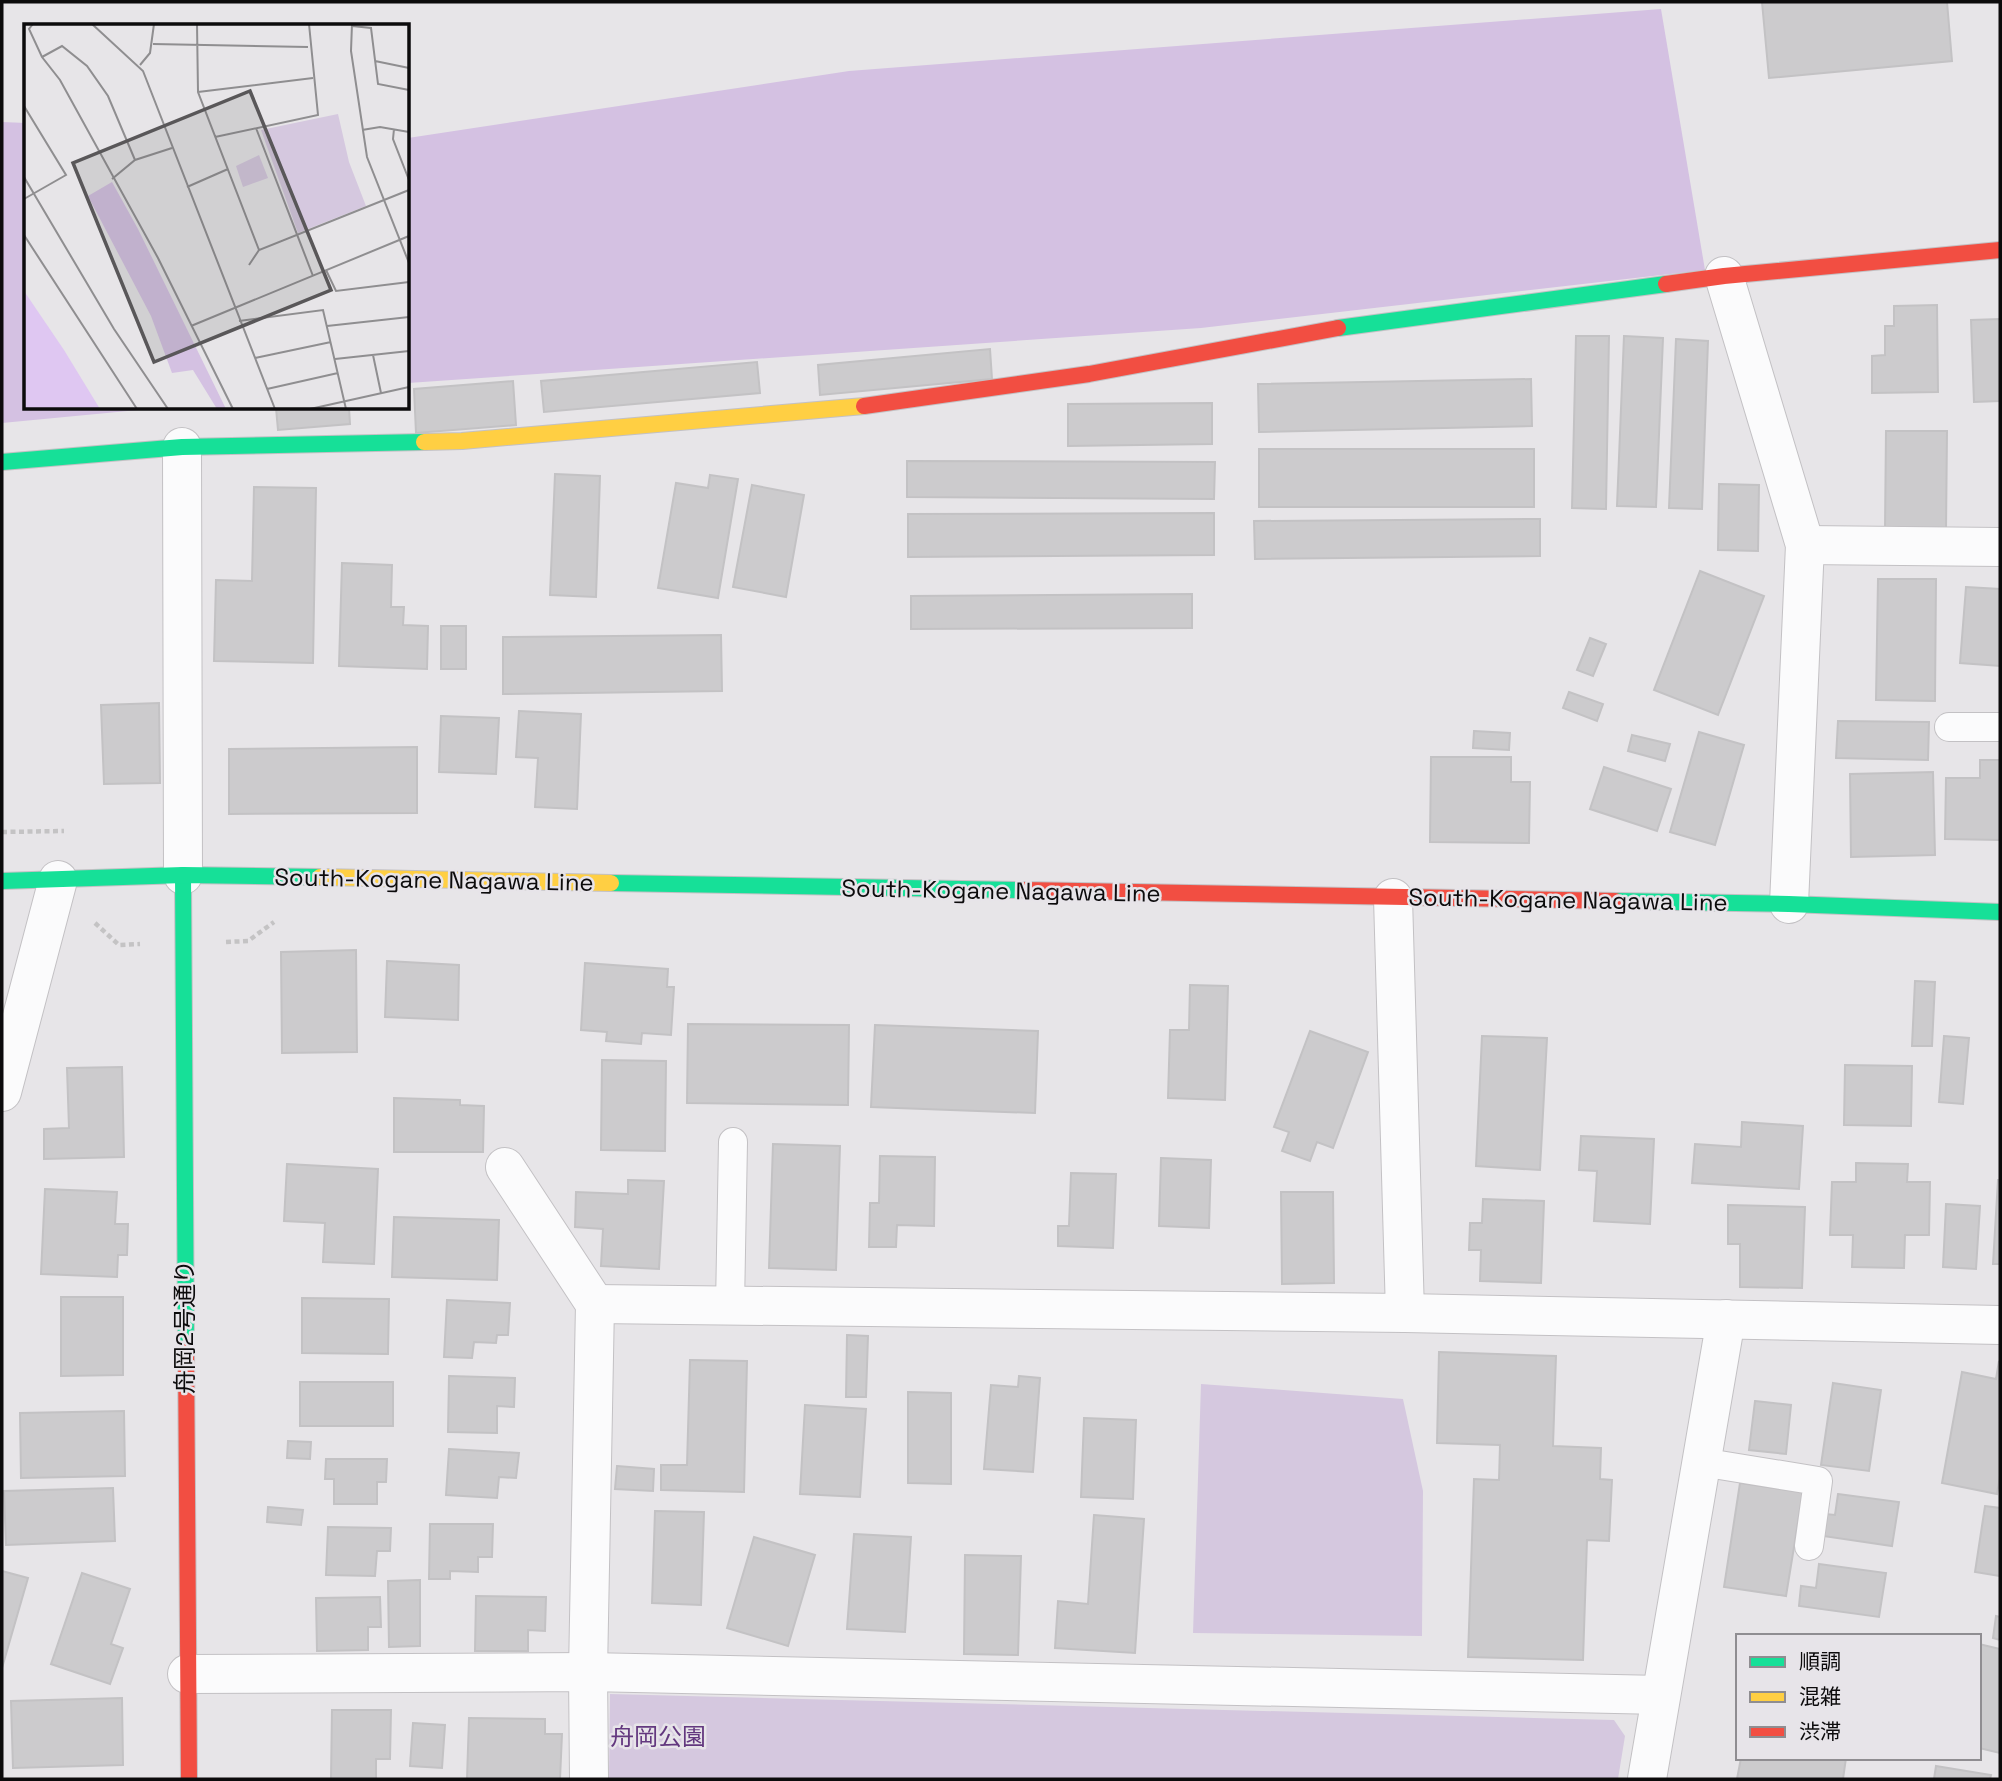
<svg xmlns="http://www.w3.org/2000/svg" width="2002" height="1781" font-family="'Space Grotesk','Noto Sans JP',sans-serif">
<style>
.green{fill:#d5c8df}
.forest{fill:#d4c1e2}
.building{fill:#cccbcd;stroke:#c3c2c4;stroke-width:2}
.lines{fill:none;stroke-linecap:round;stroke-linejoin:round}
.lane-casing{stroke:#c3c1c4;stroke-width:30}
.street-casing{stroke:#c3c1c4;stroke-width:40}
.fast-casing{stroke:#c3c1c4;stroke-width:18}
.slow-casing{stroke:#c3c1c4;stroke-width:18}
.jam-casing{stroke:#c3c1c4;stroke-width:18}
.path{stroke:#c4c3c4;stroke-width:4.5;stroke-dasharray:5 3.5;stroke-linecap:butt}
.lane{stroke:#fbfbfc;stroke-width:28}
.street{stroke:#fbfbfc;stroke-width:38}
.fast{stroke:#16e098;stroke-width:16}
.slow{stroke:#ffcf43;stroke-width:16}
.jam{stroke:#f24e42;stroke-width:16}
.labels{text-anchor:middle;stroke-width:5;stroke-linejoin:round;paint-order:stroke}
.street-label{font-size:24px;fill:#0c0b0c;stroke:#e7e4e9}
.park-label{font-size:24px;fill:#63387f;stroke:#e7e4e9}
.inset-road{fill:none;stroke:#8f8e90;stroke-width:2}
.view{fill:#595759;fill-opacity:0.15;stroke:#595759;stroke-width:3.5}
.inset-edge{fill:none;stroke:#0c0b0c;stroke-width:3.5}
</style>
<rect width="100%" height="100%" fill="#e7e5e8"/>
<g class="green">
<path d="M1201 1384 1403 1399 1423 1491 1422 1636 1193 1633Z"/>
<path d="M610 1694 1614 1720 1625 1736 1618 1779H609Z"/>
</g>
<g class="forest">
<path d="M1661 9 1705 270 1201 328 408 383V138L849 71Z"/>
<path d="M2 122 26 123V408H159L2 423Z"/>
</g>
<g class="building">
<path d="M1762 2H1947L1952 61 1769 78Z"/>
<path d="M1937 305 1938 392 1872 393V356L1885 355V326H1894V306Z"/>
<path d="M2000 319V401L1974 402 1971 320Z"/>
<path d="M1576 336H1609L1606 509 1572 508Z"/>
<path d="M1624 336 1663 338 1656 507 1617 506Z"/>
<path d="M1676 339 1708 341 1702 509 1669 508Z"/>
<path d="M990 349 992 379 820 395 818 365Z"/>
<path d="M757 362 760 393 544 412 541 381Z"/>
<path d="M1531 379 1532 426 1259 432 1258 384Z"/>
<path d="M513 381 516 425 416 433 414 389Z"/>
<path d="M1212 403V444L1068 446V404Z"/>
<path d="M276 408H349L350 424 278 430Z"/>
<path d="M1886 431H1947L1946 530 1885 529Z"/>
<rect x="1259" y="449" width="275" height="58"/>
<path d="M907 461 1215 462 1214 499 907 497Z"/>
<path d="M555 474 600 476 596 597 550 595Z"/>
<path d="M710 475 738 479 718 598 658 588 676 483 708 488Z"/>
<path d="M1719 484 1759 485 1758 551 1718 550Z"/>
<path d="M752 485 804 495 786 597 733 587Z"/>
<path d="M254 487 316 488 313 663 214 661 216 580 252 581Z"/>
<path d="M1214 513V555L908 557V514Z"/>
<path d="M1540 519V556L1255 559 1254 521Z"/>
<path d="M342 563 392 565 391 607H404L403 625 428 626 427 669 339 666Z"/>
<path d="M1700 571 1764 596 1718 715 1654 690Z"/>
<path d="M1878 579H1936L1935 701 1876 700Z"/>
<path d="M1966 587 2000 589V666L1960 663Z"/>
<path d="M1192 594V628L911 629V596Z"/>
<rect x="441" y="626" width="25" height="43"/>
<path d="M721 635 722 691 503 694V637Z"/>
<path d="M1590 638 1606 644 1593 676 1577 670Z"/>
<path d="M1569 692 1603 704 1597 721 1563 708Z"/>
<path d="M159 703 160 783 104 784 101 705Z"/>
<path d="M519 711 581 714 577 809 535 807 538 758 516 757Z"/>
<path d="M441 716 499 718 496 774 439 772Z"/>
<path d="M1838 721 1929 722 1928 760 1836 758Z"/>
<path d="M1474 731 1510 733 1509 750 1473 748Z"/>
<path d="M1699 732 1744 745 1715 845 1670 832Z"/>
<path d="M1632 735 1670 744 1665 761 1628 751Z"/>
<path d="M417 747V813L229 814V749Z"/>
<path d="M1431 757H1511V782H1530L1529 843 1430 842Z"/>
<path d="M1980 760H2000V840L1945 839 1946 778H1980Z"/>
<path d="M1604 767 1671 789 1657 831 1590 809Z"/>
<path d="M1933 772 1935 855 1851 857 1850 774Z"/>
<path d="M356 950 357 1052 282 1053 281 952Z"/>
<path d="M387 961 459 965 458 1020 385 1017Z"/>
<path d="M585 963 668 969 667 987H674L671 1035 642 1033 641 1044 606 1041 607 1032 581 1030Z"/>
<path d="M1915 981 1935 982 1932 1046H1912Z"/>
<path d="M1190 985 1228 986 1225 1100 1168 1098 1170 1030H1189Z"/>
<path d="M688 1024 849 1025 848 1105 687 1103Z"/>
<path d="M875 1025 1038 1031 1035 1113 871 1107Z"/>
<path d="M1310 1031 1368 1052 1333 1148 1317 1142 1310 1161 1282 1151 1289 1132 1274 1127Z"/>
<path d="M1482 1036 1547 1038 1540 1170 1476 1166Z"/>
<path d="M1944 1036 1969 1038 1963 1104 1939 1102Z"/>
<path d="M602 1060 666 1061 665 1151 601 1150Z"/>
<path d="M1845 1065 1912 1066 1911 1126 1844 1125Z"/>
<path d="M122 1067 124 1157 44 1159V1129L69 1128 67 1068Z"/>
<path d="M394 1098 460 1100V1105L484 1106 483 1152H394Z"/>
<path d="M1742 1122 1803 1126 1799 1189 1692 1183 1695 1144 1741 1147Z"/>
<path d="M1581 1136 1654 1139 1650 1224 1594 1221 1597 1171 1579 1170Z"/>
<path d="M773 1144 840 1146 836 1270 769 1268Z"/>
<path d="M880 1156 935 1157 934 1226 897 1225 896 1247H869L870 1203H879Z"/>
<path d="M1161 1158 1211 1160 1209 1228 1159 1226Z"/>
<path d="M1856 1163 1908 1164 1907 1182H1930L1929 1235H1905L1904 1268 1852 1267 1853 1235H1830L1832 1182H1856Z"/>
<path d="M287 1164 378 1169 374 1264 323 1262 325 1223 284 1221Z"/>
<path d="M1071 1173 1116 1174 1113 1248 1058 1246V1226H1069Z"/>
<path d="M628 1180 664 1181 659 1269 601 1266 603 1229 575 1227 576 1192 628 1194Z"/>
<path d="M1998 1180H2000V1264H1993Z"/>
<path d="M45 1189 117 1192 115 1224H128L127 1255H118L117 1277 41 1274Z"/>
<path d="M1281 1192H1333L1334 1283 1282 1284Z"/>
<path d="M1483 1199 1544 1201 1541 1283 1480 1281 1481 1250H1469L1470 1223H1482Z"/>
<path d="M1946 1204 1980 1206 1976 1269 1943 1267Z"/>
<path d="M1728 1205 1805 1207 1802 1288 1740 1287V1244H1728Z"/>
<path d="M394 1217 499 1220 497 1280 392 1277Z"/>
<path d="M61 1297H123V1375L61 1376Z"/>
<path d="M302 1298 389 1299 388 1354 302 1353Z"/>
<path d="M447 1300 510 1303 508 1335H497L496 1343 474 1342 472 1358 444 1357Z"/>
<path d="M847 1335 868 1336 866 1397H846Z"/>
<path d="M1439 1352 1556 1356 1553 1446 1601 1448 1600 1479 1612 1480 1609 1541 1587 1540 1583 1660 1468 1657 1474 1479 1499 1480 1500 1445 1437 1443Z"/>
<path d="M690 1360 747 1361 744 1492 661 1490V1465H687Z"/>
<path d="M1999 1361 2000 1476 1997 1494 1942 1483 1962 1372 1996 1379Z"/>
<path d="M449 1376 515 1378 514 1407 497 1406V1433L448 1432Z"/>
<path d="M1019 1376 1040 1378 1033 1472 984 1469 991 1385 1018 1387Z"/>
<rect x="300" y="1382" width="93" height="44"/>
<path d="M1833 1383 1881 1390 1869 1471 1821 1465Z"/>
<path d="M908 1392 951 1393V1484L908 1483Z"/>
<path d="M1755 1401 1791 1405 1786 1454 1749 1450Z"/>
<path d="M805 1405 866 1409 860 1497 800 1494Z"/>
<path d="M124 1411 125 1476 21 1478 20 1413Z"/>
<path d="M1084 1418 1136 1420 1133 1499 1081 1497Z"/>
<path d="M288 1441 311 1442 310 1459 287 1458Z"/>
<path d="M449 1449 519 1453 516 1478 499 1477 497 1498 446 1495Z"/>
<path d="M326 1459H387L386 1482H377V1504H334V1479H325Z"/>
<path d="M617 1466 654 1469 653 1491 615 1489Z"/>
<path d="M1740 1483 1803 1492 1786 1596 1724 1587Z"/>
<path d="M113 1488 115 1541 6 1545 4 1491Z"/>
<path d="M1838 1494 1899 1502 1892 1546 1823 1536 1826 1514 1835 1515Z"/>
<path d="M1985 1506 2000 1508V1576L1975 1572Z"/>
<path d="M268 1507 303 1510 301 1525 267 1522Z"/>
<path d="M655 1511 704 1512 701 1605 652 1603Z"/>
<path d="M1094 1515 1144 1519 1135 1653 1055 1648 1058 1601 1088 1604Z"/>
<path d="M430 1524H493L492 1557H478V1572L450 1571V1579H429Z"/>
<path d="M328 1527 391 1528 390 1551H377L375 1576 326 1575Z"/>
<path d="M854 1534 911 1537 905 1632 847 1629Z"/>
<path d="M754 1537 815 1555 788 1646 727 1628Z"/>
<path d="M965 1555 1021 1556 1018 1655 964 1654Z"/>
<path d="M1819 1564 1886 1573 1879 1617 1799 1606 1801 1586 1816 1588Z"/>
<path d="M2 1571 28 1578 2 1668Z"/>
<path d="M82 1573 130 1589 111 1644 123 1648 110 1684 51 1664Z"/>
<path d="M420 1580V1646L389 1647 388 1581Z"/>
<path d="M476 1596 546 1597 545 1631 528 1630V1651H475Z"/>
<path d="M380 1597 381 1627H368V1650L317 1651 316 1598Z"/>
<path d="M1996 1616 2000 1617V1640L1993 1638Z"/>
<path d="M1979 1644 2000 1649V1753L1979 1748Z"/>
<path d="M122 1698 123 1765 13 1768 11 1701Z"/>
<path d="M332 1710H391L390 1759H376V1779H331Z"/>
<path d="M469 1718 545 1719V1734H562L560 1779H467Z"/>
<path d="M413 1723 445 1725 442 1768 410 1766Z"/>
<path d="M1741 1758H1846L1843 1779H1737Z"/>
<path d="M1936 1766 1991 1775 1990 1779H1934Z"/>
</g>
<g class="lines">
<g class="lane-casing">
<g id="lane">
<path d="M1949 727H2000"/>
<path d="M730 1306 733 1142"/>
<path d="M1701 1462 1818 1481 1809 1546"/>
</g>
</g>
<g class="street-casing">
<g id="street">
<path d="M1724 276 1805 545 1789 904"/>
<path d="M182 447 183 875"/>
<path d="M1805 545 2000 547"/>
<path d="M1393 898 1405 1313"/>
<path d="M2 1092 58 880"/>
<path d="M505 1167 595 1304 588 1672 589 1779"/>
<path d="M595 1304 1405 1313 2000 1325"/>
<path d="M187 1674 588 1672 1661 1695"/>
<path d="M1647 1779 1726 1319"/>
</g>
</g>
<g class="fast-casing">
<g id="fast">
<path d="M1338 328 1666 284"/>
<path d="M2 462 182 447 424 442"/>
<path d="M183 875 186 1348"/>
<path d="M2 881 183 875 320 877"/>
<path d="M611 883 1023 890"/>
<path d="M1616 901 1789 904 2000 912"/>
</g>
</g>
<g class="slow-casing">
<g id="slow">
<path d="M424 442 462 441 864 406"/>
<path d="M320 877 611 883"/>
</g>
</g>
<g class="jam-casing">
<g id="jam">
<path d="M1666 284 1724 276 2000 250"/>
<path d="M864 406 1089 374 1338 328"/>
<path d="M1023 890 1616 901"/>
<path d="M186 1348 189 1779"/>
</g>
</g>
<g class="path">
<path d="M2 832 64 831"/>
<path d="M95 923 119 945 140 944"/>
<path d="M226 942 248 941 274 922"/>
</g>
<use href="#lane" class="lane"/>
<use href="#street" class="street"/>
<use href="#fast" class="fast"/>
<use href="#slow" class="slow"/>
<use href="#jam" class="jam"/>
</g>
<g class="labels">
<g class="street-label">
<text transform="translate(434 880) rotate(1)" y="8">South-Kogane Nagawa Line</text>
<text transform="translate(1001 891) rotate(1)" y="8">South-Kogane Nagawa Line</text>
<text transform="translate(1568 900) rotate(1)" y="8">South-Kogane Nagawa Line</text>
<text transform="translate(185 1327) rotate(-90)" y="8">舟岡2号通り</text>
</g>
<g class="park-label">
<text x="658" y="1745">舟岡公園</text>
</g>
</g>
<g transform="translate(24 24)">
<rect width="385" height="385" fill="#e7e5e8"/>
<path d="M314 90 325 138 342 182 274 209 237 106ZM235 131 244 154 219 163 212 142Z" fill="#d5c8df"/>
<path d="M88 158 114 205 202 385H193L169 346 148 349 127 292 64 172Z" fill="#d4c1e2"/>
<path d="M0 267 40 326 76 385H0Z" fill="#dfc7f2"/>
<path class="inset-road" d="M9 0 5 5 18 33 36 56 134 234 209 385M68 0 119 47 251 385M173 0 174 68 235 226M328 0 327 27 343 133 385 239M328 2 347 4 354 60 385 66M129 20 284 23M18 33 38 22 63 42 84 72 111 136M351 37 385 44M116 41 126 29 130 0M174 68 289 54M0 82 42 151 0 175M232 104 289 252M370 105 369 115 385 156M338 106 356 103 385 108M191 113 294 91 285 0M0 153 90 305 144 385M88 155 111 136 148 124M163 163 204 145M0 211 113 385M225 241 235 226 385 166M302 246 312 267 385 258M215 297 299 286 322 385M167 302 385 212M303 302 385 293M349 331 357 369M231 334 307 318M311 335 385 327M243 365 314 349M286 385 385 363"/>
<path class="view" d="M226 67 307 266 130 338 49 139Z"/>
<rect width="385" height="385" class="inset-edge"/>
</g>
<rect width="2002" height="1781" fill="none" stroke="#0c0b0c" stroke-width="7"/>
<rect x="1736" y="1634" width="245" height="126" fill="#e7e4e9" stroke="#8f8d91" stroke-width="2"/>
<rect x="1750" y="1657" width="35" height="10" fill="#16e098" stroke="#8f8d91" stroke-width="2"/>
<text x="1799" y="1669" font-size="21" fill="#0c0b0c">順調</text>
<rect x="1750" y="1692" width="35" height="10" fill="#ffcf43" stroke="#8f8d91" stroke-width="2"/>
<text x="1799" y="1704" font-size="21" fill="#0c0b0c">混雑</text>
<rect x="1750" y="1727" width="35" height="10" fill="#f24e42" stroke="#8f8d91" stroke-width="2"/>
<text x="1799" y="1739" font-size="21" fill="#0c0b0c">渋滞</text>
</svg>
